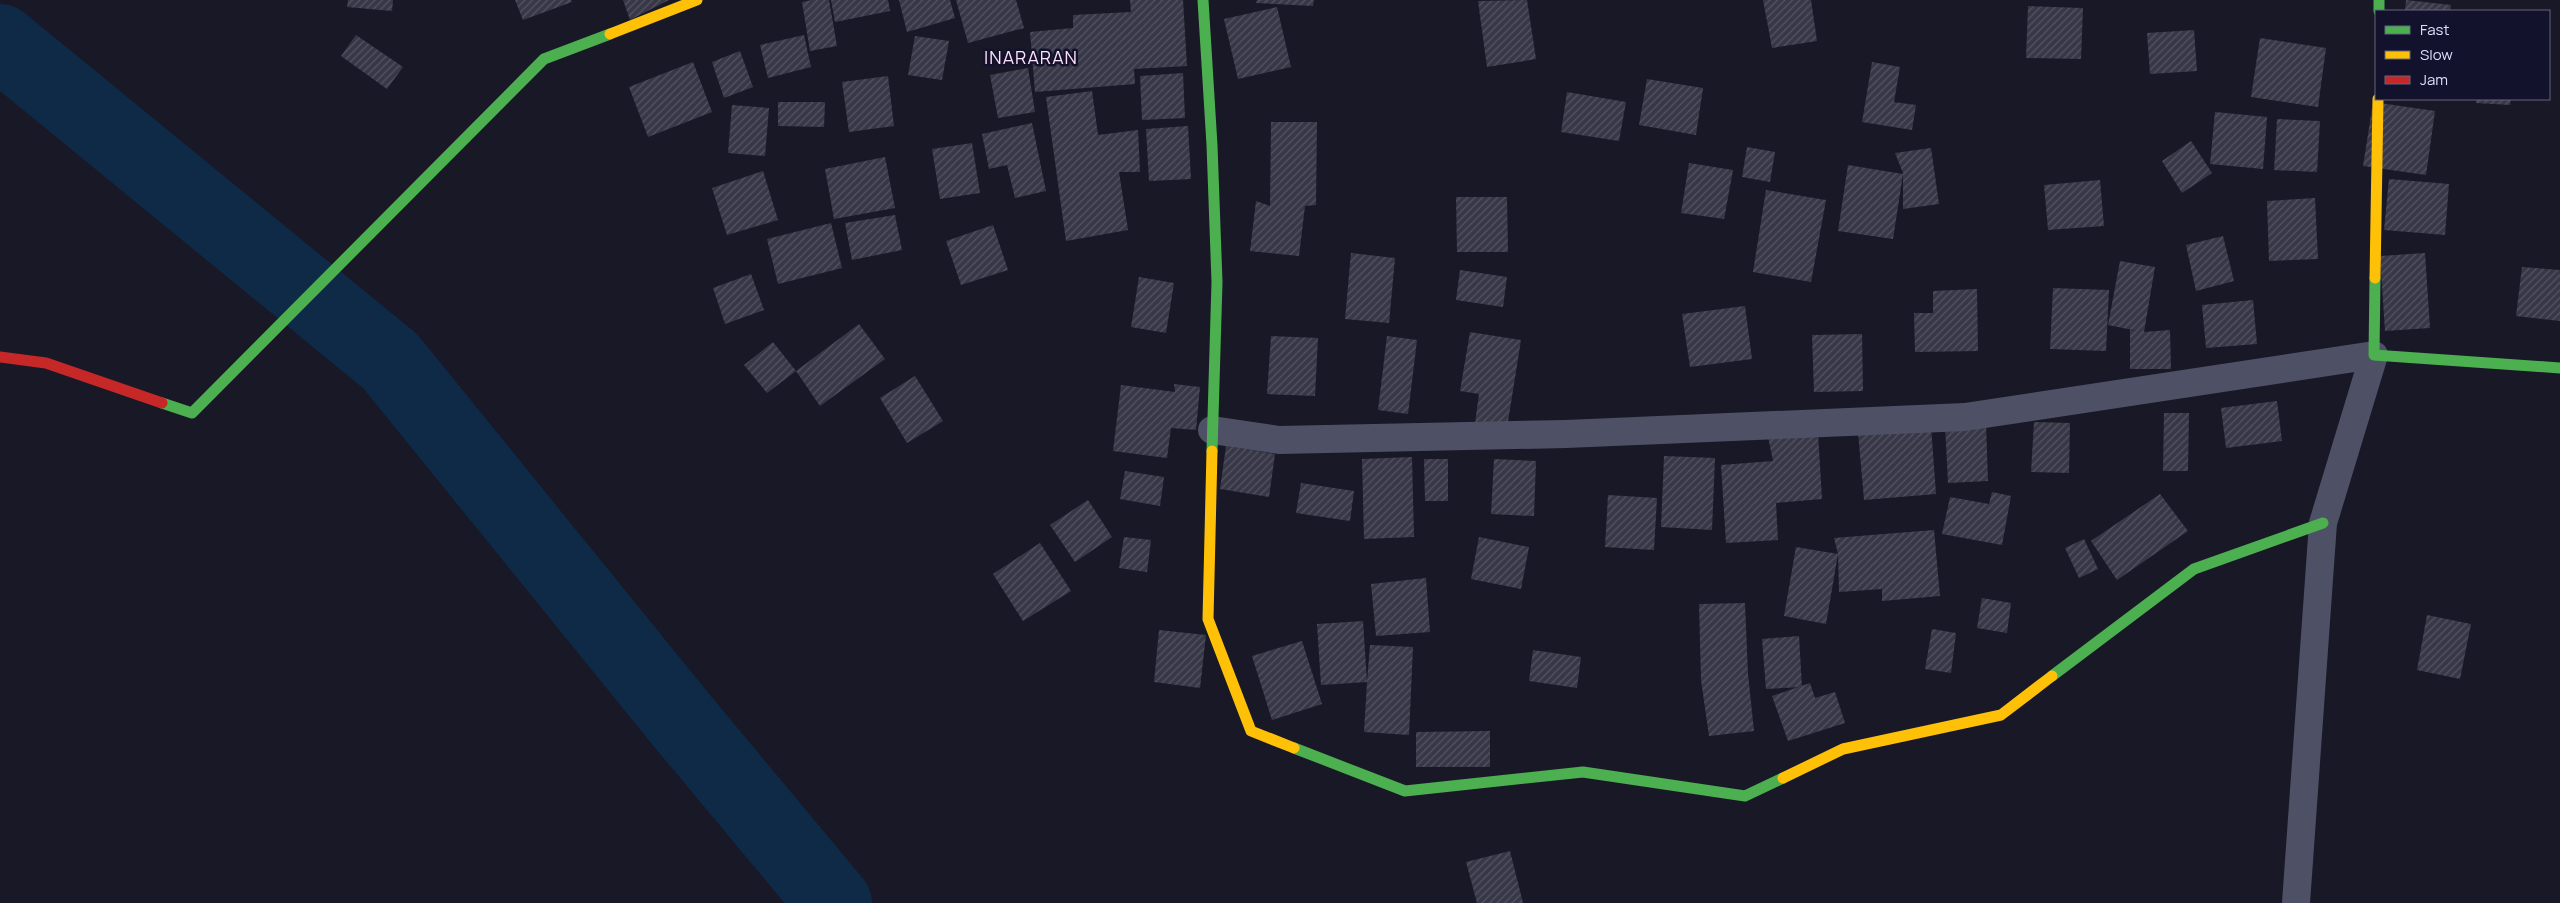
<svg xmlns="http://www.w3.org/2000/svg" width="2560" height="903" font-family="Manrope,sans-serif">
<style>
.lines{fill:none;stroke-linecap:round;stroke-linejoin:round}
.river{stroke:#0e2a47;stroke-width:76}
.building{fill:url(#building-hatch)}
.street{stroke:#4e5066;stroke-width:28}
.fast{stroke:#4caf50;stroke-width:11}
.slow{stroke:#ffc107;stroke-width:11}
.jam{stroke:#c62828;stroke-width:11}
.labels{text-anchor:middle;stroke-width:5;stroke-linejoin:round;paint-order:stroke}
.quarter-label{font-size:18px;letter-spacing:1px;fill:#fee0f7;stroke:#13122c}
</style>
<defs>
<pattern id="building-hatch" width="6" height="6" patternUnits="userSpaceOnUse" patternTransform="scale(1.25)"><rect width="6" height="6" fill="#383747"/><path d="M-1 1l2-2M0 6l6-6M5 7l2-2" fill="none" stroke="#545463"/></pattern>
</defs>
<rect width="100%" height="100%" fill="#191826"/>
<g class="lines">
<path class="river" d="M0 42 390 361 683 722 834 903"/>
</g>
<g class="building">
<path d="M348 0H393L392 11 347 7Z"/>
<path d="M515 0H571L572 2 523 20Z"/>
<path d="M623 0H669L630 20Z"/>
<path d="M812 0H829L837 46 810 51 802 2Z"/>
<path d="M831 0H888L890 11 835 22Z"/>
<path d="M899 0H950L955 18 907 32Z"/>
<path d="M956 0H1016L1024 28 968 43Z"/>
<path d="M1130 0H1183L1187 66 1134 69 1135 84 1035 92 1030 32 1073 28V15L1131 12Z"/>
<path d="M1257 0H1314L1313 6 1256 3Z"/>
<path d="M1527 0 1536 59 1487 67 1478 1Z"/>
<path d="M1763 0H1811L1817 41 1772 48Z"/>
<path d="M2406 0 2451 5 2450 11H2405Z"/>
<path d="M2028 6 2083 8 2081 59 2026 58Z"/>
<path d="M1277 7 1291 67 1238 79 1224 19Z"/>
<path d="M2194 30 2197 71 2150 74 2147 33Z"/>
<path d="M356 35 403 67 387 89 341 56Z"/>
<path d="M804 35 811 67 768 78 760 45Z"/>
<path d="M915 36 949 41 942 80 908 75Z"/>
<path d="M2260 38 2326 48 2318 107 2251 97Z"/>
<path d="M740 51 753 87 724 98 712 62Z"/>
<path d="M693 62 712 112 648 137 629 87Z"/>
<path d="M1872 62 1900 67 1894 102 1916 105 1912 130 1862 122Z"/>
<path d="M1028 68 1035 112 998 118 990 75Z"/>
<path d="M1183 73 1185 118 1142 120 1140 76Z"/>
<path d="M888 76 894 126 849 132 842 82Z"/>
<path d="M1647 79 1703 88 1696 135 1639 125Z"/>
<path d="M1092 91 1098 135 1138 130 1140 172H1119L1128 230 1066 241 1046 97Z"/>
<path d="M1567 92 1626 102 1619 141 1561 132Z"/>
<path d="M2476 99H2511L2510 105 2476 103Z"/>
<path d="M778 102H825L824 127 778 126Z"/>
<path d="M2373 102 2435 111 2426 175 2363 166Z"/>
<path d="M732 105 769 108 765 156 728 153Z"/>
<path d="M2215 112 2267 117 2263 169 2210 164Z"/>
<path d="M2277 119 2320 121 2317 172 2274 170Z"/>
<path d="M1271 122H1317L1316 205 1305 206 1299 256 1250 251 1256 201 1270 206Z"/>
<path d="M1032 123 1046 191 1015 198 1007 165 989 169 982 134Z"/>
<path d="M1188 126 1191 179 1149 181 1146 129Z"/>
<path d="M2191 141 2212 173 2182 193 2162 161Z"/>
<path d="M972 143 980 193 940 199 932 149Z"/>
<path d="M1747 147 1775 152 1770 182 1742 177Z"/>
<path d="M1931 148 1939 204 1903 209V173L1895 153Z"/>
<path d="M885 157 895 208 834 219 825 169Z"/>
<path d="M1689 163 1733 170 1724 219 1681 213Z"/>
<path d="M1848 165 1903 174 1893 239 1838 231Z"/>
<path d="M763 171 778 220 727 235 712 188Z"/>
<path d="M2389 179 2449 184 2445 235 2384 230Z"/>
<path d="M2100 180 2104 226 2048 230 2044 185Z"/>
<path d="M1766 190 1826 200 1811 282 1753 272Z"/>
<path d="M1456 197H1507L1508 252H1457Z"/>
<path d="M2315 198 2318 259 2269 261 2267 201Z"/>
<path d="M895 215 902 250 852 260 845 223Z"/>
<path d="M831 223 842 268 778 284 767 239Z"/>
<path d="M993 225 1008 270 961 285 946 241Z"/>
<path d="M2223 236 2234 281 2196 291 2186 245Z"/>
<path d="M1351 253 1395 258 1389 323 1345 319Z"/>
<path d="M2425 253 2430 328 2385 331 2380 256Z"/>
<path d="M2120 261 2155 267 2144 332 2170 330 2171 369H2130V330L2138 331 2108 325Z"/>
<path d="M2522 267 2560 270V321L2516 316Z"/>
<path d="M1460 270 1507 277 1503 307 1456 300Z"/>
<path d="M751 274 764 310 725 324 713 288Z"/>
<path d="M1139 277 1174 283 1166 333 1131 327Z"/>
<path d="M2053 288 2109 290 2106 351 2050 349Z"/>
<path d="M1977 289 1978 351 1915 352 1914 313H1933V291Z"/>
<path d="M2253 300 2257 344 2206 348 2202 305Z"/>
<path d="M1745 306 1752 359 1690 367 1682 314Z"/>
<path d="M859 324 885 359 820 406 796 371Z"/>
<path d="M1470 332 1521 340 1507 428 1475 423 1479 394 1460 391Z"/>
<path d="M1862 334 1863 391 1814 392 1812 335Z"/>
<path d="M1271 336 1318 338 1315 396 1267 394Z"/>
<path d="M1387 336 1417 340 1408 414 1378 410Z"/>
<path d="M773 342 796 371 767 393 744 365Z"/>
<path d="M915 376 943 421 907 443 880 398Z"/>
<path d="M1174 384 1200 387 1196 430 1171 428 1167 458 1113 451 1121 385 1175 392Z"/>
<path d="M2277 401 2282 441 2226 448 2221 408Z"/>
<path d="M2164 413H2189L2188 471H2163Z"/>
<path d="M2034 422 2070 423 2069 473 2031 472Z"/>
<path d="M1986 423 1988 481 1948 483 1945 425Z"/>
<path d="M1931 426 1936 494 1864 500 1858 432Z"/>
<path d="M1818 433 1822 499 1776 503 1778 540 1726 543 1721 465 1773 461 1768 437Z"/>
<path d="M1226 446 1275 454 1269 497 1220 489Z"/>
<path d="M1664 456 1715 458 1712 530 1661 527Z"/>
<path d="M1412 457 1414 537 1364 539 1362 459Z"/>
<path d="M1424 459H1448V501H1425Z"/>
<path d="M1494 459 1536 461 1534 516 1491 514Z"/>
<path d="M1125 471 1164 477 1160 506 1120 499Z"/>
<path d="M1301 483 1354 491 1350 521 1296 513Z"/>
<path d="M1992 492 2011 496 2002 545 1942 534 1950 497 1989 504Z"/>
<path d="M2160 494 2188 531 2117 580 2091 541Z"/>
<path d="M1608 495 1657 498 1654 550 1605 547Z"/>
<path d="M1088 500 1112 537 1075 562 1050 525Z"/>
<path d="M1934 530 1940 596 1882 601V589L1839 592 1838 554 1826 624 1784 616 1796 547 1838 554 1834 538Z"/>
<path d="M1124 537 1151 540 1147 572 1119 568Z"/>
<path d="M1479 537 1529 547 1521 589 1471 579Z"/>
<path d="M2084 539 2098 569 2079 578 2065 548Z"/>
<path d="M1040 543 1071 591 1023 621 993 574Z"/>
<path d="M1426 578 1430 632 1376 636 1371 584Z"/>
<path d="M1982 598 2011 603 2007 633 1977 628Z"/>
<path d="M1745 603 1748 674 1754 731 1709 736 1701 680 1699 604Z"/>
<path d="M2427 615 2471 624 2460 679 2417 670Z"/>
<path d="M1363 621 1367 682 1370 645 1413 647 1409 735 1364 732 1367 682 1321 685 1317 624Z"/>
<path d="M1932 629 1956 633 1951 673 1925 669Z"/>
<path d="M1159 630 1206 635 1200 688 1154 682Z"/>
<path d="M1799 636 1802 687 1766 689 1762 639Z"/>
<path d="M1302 641 1322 704 1272 720 1252 656Z"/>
<path d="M1533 650 1581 657 1577 688 1529 681Z"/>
<path d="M1810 683 1815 698 1835 692 1845 723 1788 741 1772 696Z"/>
<path d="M1490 731V767H1416V732Z"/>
<path d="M1510 851 1523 903H1477L1466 862Z"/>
</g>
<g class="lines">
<path class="street" d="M1212 430 1279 440 1566 434 1965 417 2374 355 2323 523 2296 903"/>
<g class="fast">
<path d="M1203 0 1212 145 1217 282 1212 451"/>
<path d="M2379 0V11"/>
<path d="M2375 278 2374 355 2560 368"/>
<path d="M162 403 192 413 544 59 610 34"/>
<path d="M2052 676 2194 569 2323 523"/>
<path d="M1294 748 1405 791 1583 772 1745 796 1783 778"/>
</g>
<g class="slow">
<path d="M610 34 697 0"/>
<path d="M2375 278 2378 99"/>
<path d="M1212 451 1208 619 1251 731 1294 748"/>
<path d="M1783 778 1843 749 2001 715 2052 676"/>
</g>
<path class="jam" d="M0 357 46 363 162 403"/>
</g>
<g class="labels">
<g class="quarter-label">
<text x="1031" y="64">INARARAN</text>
</g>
</g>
<rect x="2375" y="10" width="175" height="90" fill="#13122c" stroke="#646480"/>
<rect x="2385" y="26" width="25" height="8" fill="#4caf50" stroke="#646480"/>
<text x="2420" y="35" font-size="15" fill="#dedffe">Fast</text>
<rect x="2385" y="51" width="25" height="8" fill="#ffc107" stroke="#646480"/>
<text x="2420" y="60" font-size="15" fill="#dedffe">Slow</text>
<rect x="2385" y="76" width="25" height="8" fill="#c62828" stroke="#646480"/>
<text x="2420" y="85" font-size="15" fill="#dedffe">Jam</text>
</svg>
